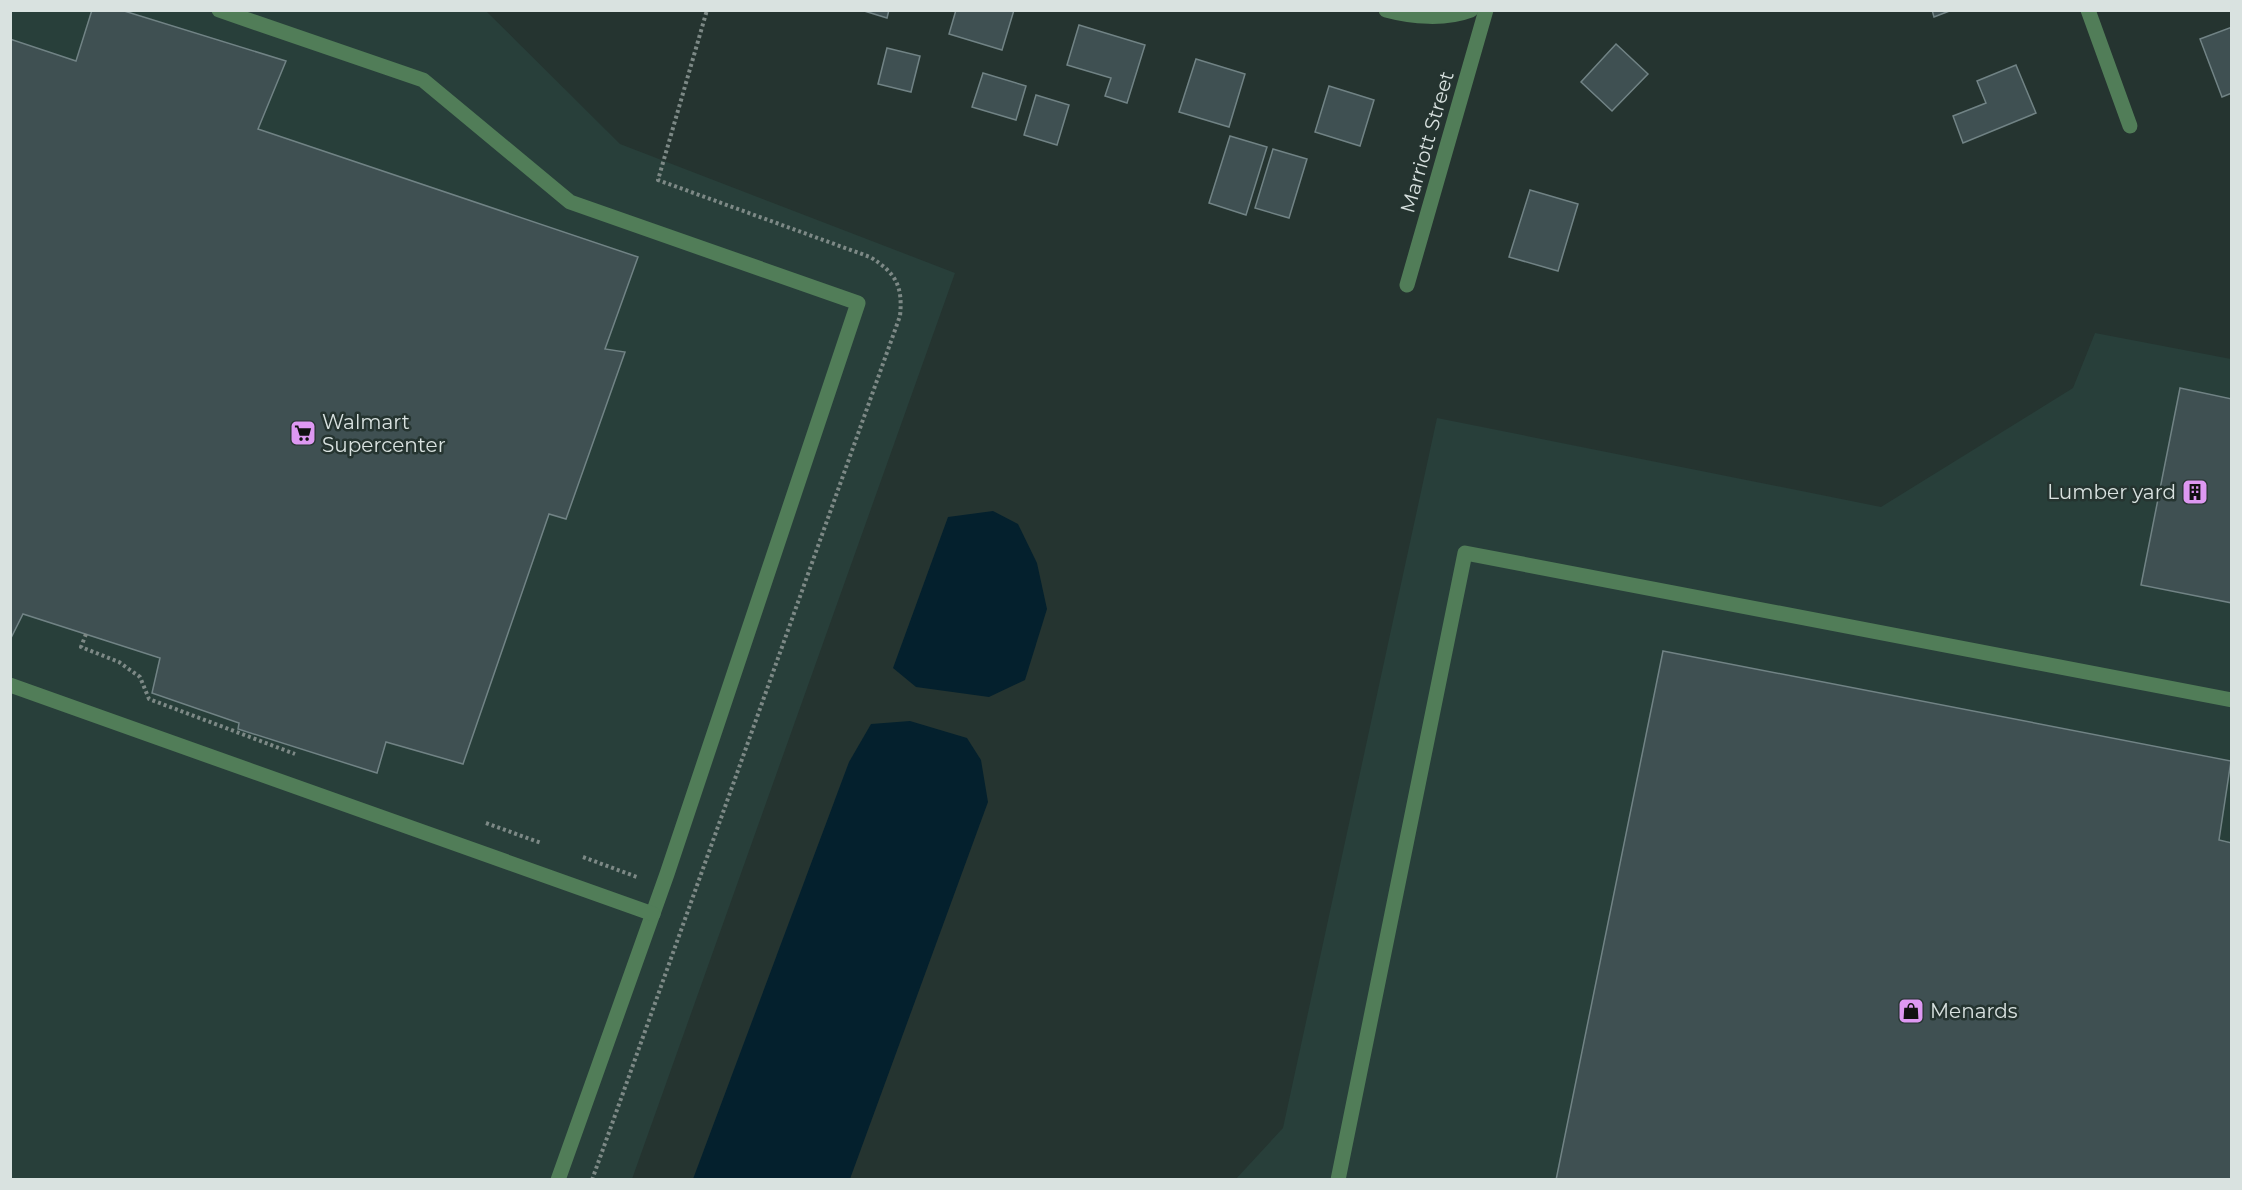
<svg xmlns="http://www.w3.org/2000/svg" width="2242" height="1190" font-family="Montserrat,sans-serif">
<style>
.built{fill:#283f3a}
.water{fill:#04202d}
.building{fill:#3f5052;stroke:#718385;stroke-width:1.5}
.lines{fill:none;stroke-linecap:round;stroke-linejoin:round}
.path{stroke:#7d8986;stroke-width:4;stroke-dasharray:3 3;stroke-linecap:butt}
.minor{stroke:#517d58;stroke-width:15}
.labels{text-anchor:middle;stroke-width:5;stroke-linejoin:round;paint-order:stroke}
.street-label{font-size:20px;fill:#d9e2e0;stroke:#253430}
.poi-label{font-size:20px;fill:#d9e2e0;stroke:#253430;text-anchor:start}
</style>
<rect width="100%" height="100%" fill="#253430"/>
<g class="built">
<path d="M10 11H486L620 144 955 273 632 1179H11Z"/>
<path d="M2095 333 2231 359V1179L1235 1180 1283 1128 1437 418 1881 507 2073 388Z"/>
</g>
<g class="water">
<path d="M993 511 1018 524 1037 563 1047 609 1025 680 989 697 916 687 893 668 948 517Z"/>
<path d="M910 721 967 738 981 760 988 802 850 1179H693L849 762 871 724Z"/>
</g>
<g class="building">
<path d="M92 10H121L286 61 258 129 638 257 605 349 625 352 566 519 549 514 463 764 386 742 377 773 238 729 239 723 152 693 160 658 23 614 10 640V39L76 61Z"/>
<path d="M861 10H889L887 18Z"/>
<path d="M956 10H1014L1002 50 949 34Z"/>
<path d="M1932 10H1952L1934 17Z"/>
<path d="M1079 25 1145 45 1127 103 1105 96 1111 78 1067 65Z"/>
<path d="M2232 27V93L2222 97 2200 39Z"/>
<path d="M1616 44 1648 74 1612 111 1581 82Z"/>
<path d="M887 48 920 56 911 92 878 84Z"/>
<path d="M1196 59 1245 74 1229 127 1179 112Z"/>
<path d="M2016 65 2036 113 1963 143 1953 116 1986 103 1977 81Z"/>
<path d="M983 73 1026 86 1016 120 972 107Z"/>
<path d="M1329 86 1374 100 1360 146 1315 132Z"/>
<path d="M1036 95 1069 105 1057 145 1024 135Z"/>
<path d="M1230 136 1267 147 1246 215 1209 203Z"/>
<path d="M1273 149 1307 159 1289 218 1255 208Z"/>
<path d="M1530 190 1578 204 1558 271 1509 257Z"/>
<path d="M2180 388 2232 399V603L2141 585Z"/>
<path d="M1663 651 2231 761 2219 840 2232 843V1180H1556Z"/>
</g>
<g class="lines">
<g class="path">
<path d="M86 634 81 647 119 662 140 677 149 699 295 754"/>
<path d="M486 823 541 843"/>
<path d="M583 857 637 877"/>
<path d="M592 1180 900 316C903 286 896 273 870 257L658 180 707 10"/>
</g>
<g class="minor">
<path d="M219 10 423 80 570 202 858 303 667 874 558 1180"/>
<path d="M1386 10C1412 17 1445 20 1471 10"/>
<path d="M2088 10 2130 126"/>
<path d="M1407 285 1486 10"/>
<path d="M10 685 653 914"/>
<path d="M1338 1180 1465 553 2232 700"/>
</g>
</g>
<defs>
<g id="supermarket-square" transform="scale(1.35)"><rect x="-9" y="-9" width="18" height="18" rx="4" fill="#de98f2" stroke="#253430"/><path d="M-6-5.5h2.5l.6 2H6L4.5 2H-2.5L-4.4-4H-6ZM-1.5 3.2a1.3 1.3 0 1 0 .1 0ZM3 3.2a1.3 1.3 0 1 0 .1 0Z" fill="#111"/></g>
<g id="building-square" transform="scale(1.35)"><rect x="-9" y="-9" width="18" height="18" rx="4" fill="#de98f2" stroke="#253430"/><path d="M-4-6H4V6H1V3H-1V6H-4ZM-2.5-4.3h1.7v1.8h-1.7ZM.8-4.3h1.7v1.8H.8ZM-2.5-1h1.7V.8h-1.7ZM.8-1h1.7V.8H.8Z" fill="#111"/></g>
<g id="shop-square" transform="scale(1.35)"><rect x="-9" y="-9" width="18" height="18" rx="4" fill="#de98f2" stroke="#253430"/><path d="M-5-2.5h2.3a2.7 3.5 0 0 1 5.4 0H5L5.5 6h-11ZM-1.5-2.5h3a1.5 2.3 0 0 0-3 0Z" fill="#111"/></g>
</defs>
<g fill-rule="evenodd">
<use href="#supermarket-square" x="303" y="433"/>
<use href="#building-square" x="2195" y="492"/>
<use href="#shop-square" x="1911" y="1011"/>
</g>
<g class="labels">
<g class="street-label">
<text transform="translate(1427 142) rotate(-74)" y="7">Marriott Street</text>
</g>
<g class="poi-label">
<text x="322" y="429">Walmart<tspan x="322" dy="23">Supercenter</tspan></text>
<text x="2176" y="499" text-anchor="end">Lumber yard</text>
<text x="1930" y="1018">Menards</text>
</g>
</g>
<rect width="2242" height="1190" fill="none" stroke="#d9e2e0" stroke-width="24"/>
</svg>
